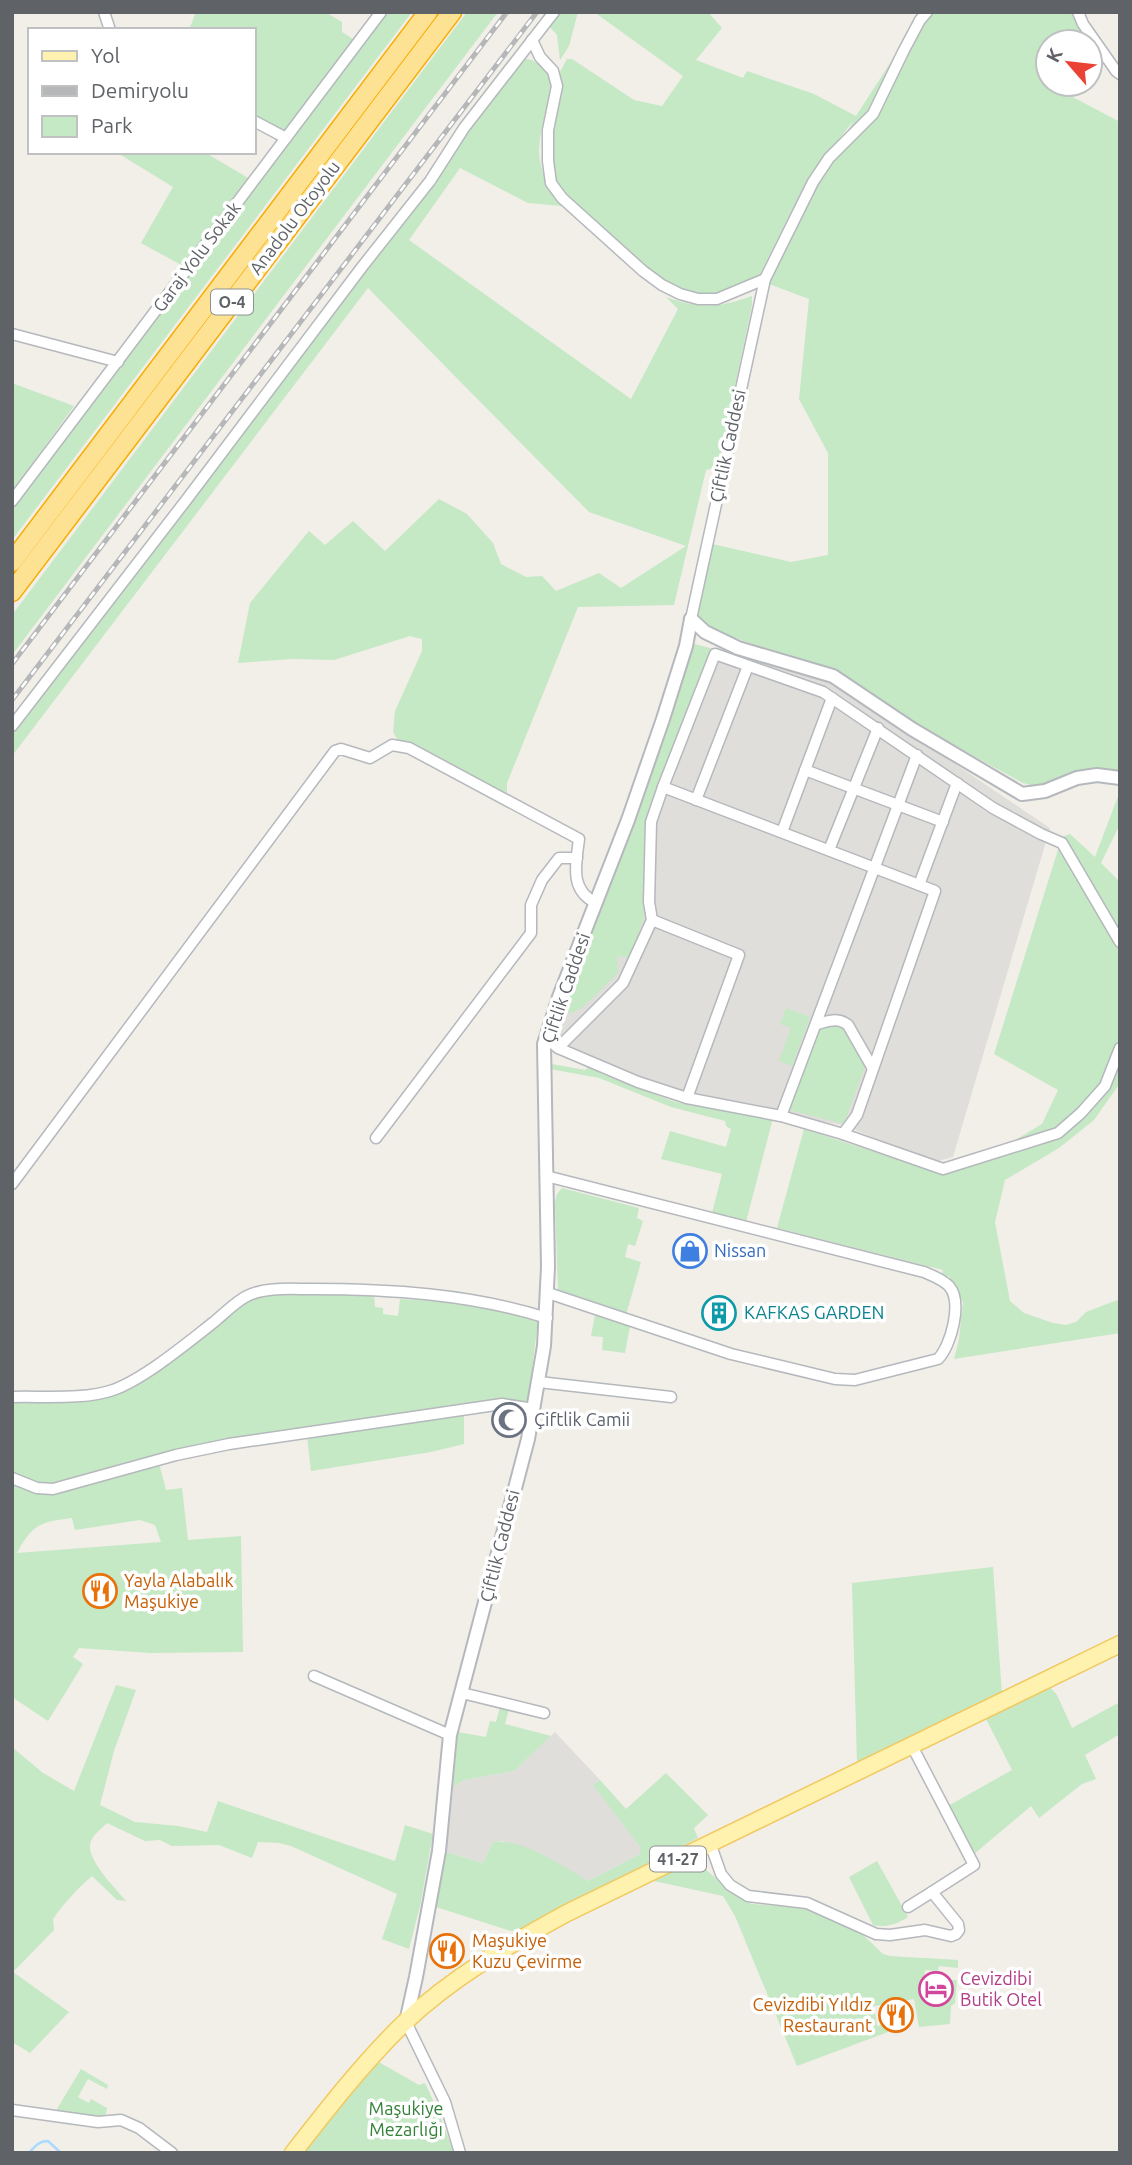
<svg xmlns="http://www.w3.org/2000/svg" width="1132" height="2165" font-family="Ubuntu,sans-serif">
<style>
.industrial{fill:#e0deda}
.green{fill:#c5e8c5;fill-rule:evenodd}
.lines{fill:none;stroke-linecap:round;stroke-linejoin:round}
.stream{stroke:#aadaff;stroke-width:2.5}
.minor-casing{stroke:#b5b8bc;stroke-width:13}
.tertiary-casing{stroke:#b5b8bc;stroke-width:16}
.primary-casing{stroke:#f2c960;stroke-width:19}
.motorway-casing{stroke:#f9ab00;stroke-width:21}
.minor{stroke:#fff;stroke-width:10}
.tertiary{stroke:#fff;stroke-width:12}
.primary{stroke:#fff2af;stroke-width:16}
.motorway{stroke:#fde293;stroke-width:18}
.rail-casing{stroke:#b6b7b8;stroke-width:5}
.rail{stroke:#fff;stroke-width:2.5;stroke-dasharray:8;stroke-linecap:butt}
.labels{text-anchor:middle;stroke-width:7;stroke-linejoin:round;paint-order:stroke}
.shield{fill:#fff;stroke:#8f9295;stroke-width:2}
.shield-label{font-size:16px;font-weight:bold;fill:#5f6368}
.street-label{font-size:18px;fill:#5f6368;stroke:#fff}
.shop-label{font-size:18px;fill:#366cbe;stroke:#fff;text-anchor:start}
.culture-label{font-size:18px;fill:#0d838f;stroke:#fff;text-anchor:start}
.worship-label{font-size:18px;fill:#5b616d;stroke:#fff;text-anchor:start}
.food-label{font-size:18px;fill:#c56008;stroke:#fff;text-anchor:start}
.hotel-label{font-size:18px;fill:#b23c85;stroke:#fff;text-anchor:start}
.park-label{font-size:18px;fill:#348238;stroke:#fff}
</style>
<rect width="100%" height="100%" fill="#f1efe8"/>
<g class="industrial">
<path d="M694 644 832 681 1050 828 953 1157 935 1162 842 1125 709 1103 611 1068 550 1039Z"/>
<path d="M555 1732 600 1780 594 1785 640 1847V1854L588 1881 540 1854 503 1841 493 1842 483 1863 446 1852 453 1787 464 1780 514 1771Z"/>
</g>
<g class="green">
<path d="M196 12H325L342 22V32L353 39C332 71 308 116 277 137L254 126V30H189Z"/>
<path d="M385 12H412L12 540V505Z"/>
<path d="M467 12H498L12 655V615Z"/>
<path d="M560 12 563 14 567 12H578L569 46 560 60 557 35 548 25Z"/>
<path d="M594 12H708L722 28 696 60 743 78 747 71 814 94 856 116 923 12H1071L1086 42H1048V84L1120 122V776L1041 788 1023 783 933 734 829 670 709 629 700 620 697 611 708 543 791 562 828 555V453L799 399 809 299 769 284 776 261 854 120 806 182 760 274 743 286 711 298 688 294 646 271 568 196 555 181 551 163 553 136 562 81 560 72 567 59H572L634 100 662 106 683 76Z"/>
<path d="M523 58 532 60 551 73C552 101 535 136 540 161 543 178 553 192 562 206L528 203 460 168 409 240 631 399 678 309 666 297C699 309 719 308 752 296V305L718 467 706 470 674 605 578 607 507 783V794L501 800 402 748 393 732 395 711 422 651V639L410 636 334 660 291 659 238 663 250 603 309 531 325 545 353 521 385 551 439 499 467 514 493 543 501 564 526 577 542 576 556 591 599 573 621 588 686 546 589 512 368 288 12 756V731L394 231 428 190 436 184 449 154Z"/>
<path d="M116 152H204L250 179 185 267 141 243 173 187Z"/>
<path d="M12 383 74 406 12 492Z"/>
<path d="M694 644 713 649 646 821 643 871V903L645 914 630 958 617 956 618 973 584 1006 572 1013 556 1010Z"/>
<path d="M1120 791V824L1101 863 1120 882V1083L1094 1120 1059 1148 1005 1180 995 1222 1010 1301 1024 1313 1053 1323 1066 1325 1076 1322 1086 1312 1120 1299V1333L954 1359 959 1339 963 1302 949 1276 942 1275 943 1270 777 1228 804 1129 930 1170 948 1171 1017 1139 1042 1124 1058 1090 994 1054 1062 837 1070 834 1095 857Z"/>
<path d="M786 1008 810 1017 792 1066 779 1061 791 1028 780 1024Z"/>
<path d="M827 1024H842L860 1050 865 1066 844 1124 789 1110 817 1030Z"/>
<path d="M589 1063 602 1074 675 1102 773 1118 746 1222 712 1213 722 1174 661 1159 670 1131 726 1147 731 1129 726 1126 725 1121 671 1107 599 1078 550 1069 551 1064 586 1070Z"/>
<path d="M562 1188 639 1208 637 1218 643 1221 635 1246 628 1244 625 1257 641 1262 626 1315 558 1292 555 1202 557 1194Z"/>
<path d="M264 1293 374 1294 375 1307 383 1308V1314L398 1316 400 1299 483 1304 538 1320 528 1404 237 1438 173 1451 50 1485 32 1481 12 1474V1400L110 1395 240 1303Z"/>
<path d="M595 1315 630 1326 625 1353 602 1350 603 1337 591 1336Z"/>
<path d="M464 1415V1444L431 1452 311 1471 307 1437Z"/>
<path d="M159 1463 166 1490 182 1488 188 1540 241 1536 243 1652 150 1653 79 1648 73 1657 83 1664 48 1721 12 1697V1483L39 1493 50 1494ZM72 1518 75 1530 140 1520 155 1525 161 1542 17 1553C33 1523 41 1522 72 1518Z"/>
<path d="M993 1567 1002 1695 857 1764 852 1583Z"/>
<path d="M116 1685 136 1690 114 1751 100 1805 135 1822 178 1826 207 1832 218 1801 395 1861 405 1825 433 1834 420 1906 409 1949 382 1939 397 1894 291 1846 279 1843 258 1842 252 1858 219 1845 172 1846 160 1840 145 1841 107 1823C101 1829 91 1836 90 1845 88 1861 116 1889 126 1901L117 1900 92 1876C77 1889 64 1903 53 1919L54 1930 13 1972 69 2012 30 2053 12 2042V1747L43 1773 74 1791Z"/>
<path d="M1048 1685 1057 1695 1072 1728 1120 1702V1734L1085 1755 1096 1779 1082 1784 1039 1818 1031 1806 974 1854 948 1806 1012 1770 985 1717Z"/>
<path d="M500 1707 509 1709 505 1724 551 1736 514 1771 464 1780 453 1787 458 1732 486 1737 490 1721 496 1722Z"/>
<path d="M666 1773 708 1815 694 1828 698 1838 574 1901 517 1933 436 1907 446 1852 483 1863 493 1842C523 1838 562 1866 588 1881L640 1854V1847L593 1785 600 1780 626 1809Z"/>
<path d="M877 1861 908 1917C896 1924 888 1928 873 1925L849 1877Z"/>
<path d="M679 1864 691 1865 705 1869 738 1897 752 1904 809 1908 828 1916 861 1933 883 1954 890 1956 958 1960V1968L939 1966 938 1971 925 1970 922 1999 947 2001 950 1980H957L955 2003 951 2006 950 2024 919 2027 914 1999 874 2006 877 2026 887 2024 888 2032 797 2066 735 1916 723 1896 645 1879Z"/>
<path d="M377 2061 419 2085 425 2083 439 2113 454 2153H303Z"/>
<path d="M81 2069 108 2085 107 2089 88 2079 78 2097 89 2103 91 2099 107 2108 106 2114 101 2118 54 2114Z"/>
</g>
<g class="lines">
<path class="stream" d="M29 2153C35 2146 39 2141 48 2141L61 2153"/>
<g class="minor-casing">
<g id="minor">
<path d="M104 12 110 30"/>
<path d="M1078 12 1083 24 1116 71 1120 74"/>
<path d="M532 40 540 57 553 71 557 86 548 130V161L551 183 562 198 643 271 662 285 680 294 698 299H717L765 279"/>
<path d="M254 121 286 138"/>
<path d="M12 334 118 362"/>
<path d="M12 501 381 12"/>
<path d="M691 619 765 279 813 182 829 158 873 114 903 52 920 20 927 12"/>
<path d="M12 726 187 499 362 267 430 181 464 128 554 12"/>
<path d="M805 770 943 822"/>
<path d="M663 787 715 654 823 692 993 808 1041 834 1062 843 1120 942"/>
<path d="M696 800 748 666"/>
<path d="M782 832 832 698"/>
<path d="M829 850 878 728"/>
<path d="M919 885 957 783"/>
<path d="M652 920 739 955 687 1098"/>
<path d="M817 1024C829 1021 838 1017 848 1025L872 1067"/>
<path d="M546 1038 558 1048 638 1082 687 1098 781 1116 843 1134 857 1115 935 891 663 787 651 822 649 902 652 920 623 983 558 1048"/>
<path d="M781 1116 917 755"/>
<path d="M843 1134 943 1169 1058 1133 1081 1113 1105 1086 1120 1048"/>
<path d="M376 1138 531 933V905L542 880 559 858H577"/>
<path d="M546 1176 924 1272C933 1276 942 1279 949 1286 963 1302 951 1346 938 1359L855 1380 835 1379 731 1354 548 1293"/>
<path d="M12 1184 335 751 341 749 370 758 392 745 409 748 579 839C576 864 569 890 596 903"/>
<path d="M539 1382 671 1397"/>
<path d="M12 1397C42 1396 85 1400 113 1390 144 1379 187 1343 214 1322 225 1313 235 1302 247 1296 265 1287 290 1289 310 1289 390 1289 471 1294 547 1318"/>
<path d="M12 1478 37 1488 53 1489 176 1455 229 1444 502 1404 534 1409"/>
<path d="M314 1676 450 1735"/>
<path d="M462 1693 544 1713"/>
<path d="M710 1843 721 1874 730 1885 748 1896 807 1903 876 1934 890 1935 925 1930 951 1936 956 1934 959 1930 958 1924 932 1892 974 1865 912 1746"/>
<path d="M908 1907 932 1892"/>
<path d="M406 2022 445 2102 460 2153"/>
<path d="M12 2110 98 2122 121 2120 139 2128 172 2153"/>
</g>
</g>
<g class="tertiary-casing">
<g id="tertiary">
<path d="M691 619 705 632 738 648 833 676 912 729 1022 794 1045 791 1077 778 1097 775 1120 778"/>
<path d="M406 2022 416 1977 439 1851 450 1735 528 1439 544 1346 548 1267 544 1044 559 997 628 820 663 719 686 646 691 619"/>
</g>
</g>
<g class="primary-casing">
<path id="primary" d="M293 2153C328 2108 363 2063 404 2023 451 1978 510 1944 567 1913L1120 1644"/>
</g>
<g class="motorway-casing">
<g id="motorway">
<path d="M12 562 428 12"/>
<path d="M12 592 452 12"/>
</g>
</g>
<use href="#minor" class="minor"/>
<use href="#tertiary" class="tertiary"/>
<use href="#primary" class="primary"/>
<use href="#motorway" class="motorway"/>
<g class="rail-casing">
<g id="rail">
<path d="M12 664 507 12"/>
<path d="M12 700 537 12"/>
</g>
</g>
<use href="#rail" class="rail"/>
</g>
<defs>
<g id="shop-ring" transform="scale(1.75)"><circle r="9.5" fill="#fff" stroke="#3f7fe0" stroke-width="1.5"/><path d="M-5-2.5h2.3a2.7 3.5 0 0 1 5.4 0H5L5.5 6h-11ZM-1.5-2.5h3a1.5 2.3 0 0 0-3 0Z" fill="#3f7fe0"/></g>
<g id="building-ring" transform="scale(1.75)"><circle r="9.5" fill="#fff" stroke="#0f9aa8" stroke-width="1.5"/><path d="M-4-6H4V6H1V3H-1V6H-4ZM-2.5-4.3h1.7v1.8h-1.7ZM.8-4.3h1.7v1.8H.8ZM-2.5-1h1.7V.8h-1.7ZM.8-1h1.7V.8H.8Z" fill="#0f9aa8"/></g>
<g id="mosque-ring" transform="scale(1.75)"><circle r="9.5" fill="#fff" stroke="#6b7280" stroke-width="1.5"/><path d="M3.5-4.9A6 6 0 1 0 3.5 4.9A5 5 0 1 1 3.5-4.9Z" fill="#6b7280"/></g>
<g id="restaurant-ring" transform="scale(1.75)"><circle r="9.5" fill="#fff" stroke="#e8710a" stroke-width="1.5"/><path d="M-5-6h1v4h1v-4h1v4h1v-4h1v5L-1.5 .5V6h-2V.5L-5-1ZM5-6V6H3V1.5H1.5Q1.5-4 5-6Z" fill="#e8710a"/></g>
<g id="hotel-ring" transform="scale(1.75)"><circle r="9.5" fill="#fff" stroke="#d1479c" stroke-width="1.5"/><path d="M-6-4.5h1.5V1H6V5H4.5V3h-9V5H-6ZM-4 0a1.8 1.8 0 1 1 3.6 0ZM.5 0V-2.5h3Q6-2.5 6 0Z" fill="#d1479c"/></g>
</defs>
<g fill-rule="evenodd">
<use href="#shop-ring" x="690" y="1251"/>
<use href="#building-ring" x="719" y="1313"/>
<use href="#mosque-ring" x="509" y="1420"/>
<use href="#restaurant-ring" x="100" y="1591"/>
<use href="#restaurant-ring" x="447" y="1951"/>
<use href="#hotel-ring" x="936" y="1989"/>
<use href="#restaurant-ring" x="896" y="2015"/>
</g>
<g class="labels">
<g class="shield">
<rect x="211" y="289.5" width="42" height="25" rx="5"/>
<rect x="650" y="1846.5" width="56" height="25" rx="5"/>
</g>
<g class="shield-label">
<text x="232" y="308">O-4</text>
<text x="678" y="1865">41-27</text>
</g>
<g class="street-label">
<text transform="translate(295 218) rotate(-53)" y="6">Anadolu Otoyolu</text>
<text transform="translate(197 257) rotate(-53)" y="6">Garaj Yolu Sokak</text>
<text transform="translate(728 446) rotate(-78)" y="6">Çiftlik Caddesi</text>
<text transform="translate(566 988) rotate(-71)" y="6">Çiftlik Caddesi</text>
<text transform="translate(500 1546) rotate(-76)" y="6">Çiftlik Caddesi</text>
</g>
<g class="shop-label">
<text x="714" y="1257">Nissan</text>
</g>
<g class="culture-label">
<text x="744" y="1319">KAFKAS GARDEN</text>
</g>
<g class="worship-label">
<text x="534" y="1426">Çiftlik Camii</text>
</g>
<g class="food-label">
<text x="124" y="1587">Yayla Alabalık<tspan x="124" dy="21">Maşukiye</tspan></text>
<text x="472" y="1947">Maşukiye<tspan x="472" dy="21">Kuzu Çevirme</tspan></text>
<text x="872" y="2011" text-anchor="end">Cevizdibi Yıldız<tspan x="872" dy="21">Restaurant</tspan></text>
</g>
<g class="hotel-label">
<text x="960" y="1985">Cevizdibi<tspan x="960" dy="21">Butik Otel</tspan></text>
</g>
<g class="park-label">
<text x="406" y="2115">Maşukiye<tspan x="406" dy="21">Mezarlığı</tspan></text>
</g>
</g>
<rect width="1132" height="2165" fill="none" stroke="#5f6368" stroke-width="28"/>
<rect x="28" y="28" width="228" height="126" fill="#ffffff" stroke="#bfc1c3" stroke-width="2"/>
<rect x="42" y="51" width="35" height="10" fill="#fff2af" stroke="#bfc1c3" stroke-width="2"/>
<text x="91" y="63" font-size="21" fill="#5f6368">Yol</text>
<rect x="42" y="86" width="35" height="10" fill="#b6b7b8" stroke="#bfc1c3" stroke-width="2"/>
<text x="91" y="98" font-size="21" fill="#5f6368">Demiryolu</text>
<rect x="42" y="116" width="35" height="21" fill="#c5e8c5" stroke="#bfc1c3" stroke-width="2"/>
<text x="91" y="133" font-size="21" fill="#5f6368">Park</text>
<g transform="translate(1069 63) rotate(298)"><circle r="33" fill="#ffffff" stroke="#bfc1c3" stroke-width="2"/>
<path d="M0-5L12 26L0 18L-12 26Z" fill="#ea4335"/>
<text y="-10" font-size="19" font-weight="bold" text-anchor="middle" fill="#5f6368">K</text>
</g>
</svg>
